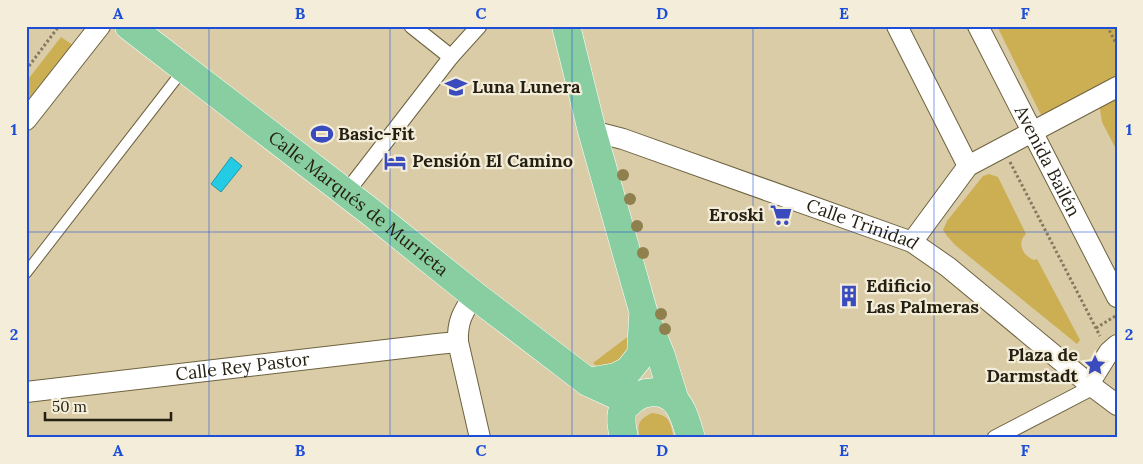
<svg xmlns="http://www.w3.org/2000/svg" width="1143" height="464" font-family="Lora,serif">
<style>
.green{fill:#ccae53}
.water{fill:#24cbe4;stroke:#2497a5}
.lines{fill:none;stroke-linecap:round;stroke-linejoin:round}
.service-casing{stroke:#6e6240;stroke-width:12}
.pedestrian-casing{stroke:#6e6240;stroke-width:17}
.minor-casing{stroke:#6e6240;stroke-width:22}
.primary-casing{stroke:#fff;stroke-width:29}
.path{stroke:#82795f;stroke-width:3;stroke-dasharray:2.5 2.5;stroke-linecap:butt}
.service{stroke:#fff;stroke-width:10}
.pedestrian{stroke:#fff;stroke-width:15}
.minor{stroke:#fff;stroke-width:20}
.primary{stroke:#88cea0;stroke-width:28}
.tree{fill:#8f804d}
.grid{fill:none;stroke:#1d4ed8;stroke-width:1;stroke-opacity:0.55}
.labels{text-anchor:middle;stroke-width:4.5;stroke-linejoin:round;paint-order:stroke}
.poi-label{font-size:18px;font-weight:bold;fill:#241f11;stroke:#f3edda;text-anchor:start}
.street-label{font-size:18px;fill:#241f11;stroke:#f3edda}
.neatline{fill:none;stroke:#1d4ed8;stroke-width:2}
.grid-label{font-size:16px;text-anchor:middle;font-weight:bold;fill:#1d4ed8}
</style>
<rect width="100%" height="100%" fill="#d9cca7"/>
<g class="green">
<path d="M997 26H1117V88L1046 125Z"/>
<path d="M61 37 74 46 26 108V82Z"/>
<path d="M1117 94V151L1102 122 1099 103Z"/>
<path d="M989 174 998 177 1026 234C1016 243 1023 256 1034 260L1037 259 1080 340 1077 344 955 245 947 236 943 230 947 221 983 176Z"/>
<path d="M630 335 633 350 625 361 602 370 593 363Z"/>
<path d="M652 413C670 415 670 422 674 438H640C636 423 640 419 652 413Z"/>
</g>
<path class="water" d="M231 157 242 166 221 192 211 184Z"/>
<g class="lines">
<g class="service-casing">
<path id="service" d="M26 273 183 70"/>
</g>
<g class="pedestrian-casing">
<g id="pedestrian">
<path d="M412 26 451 57"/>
<path d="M346 193 451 57 479 26"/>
<path d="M995 438 1093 387"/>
</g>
</g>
<g class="minor-casing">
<g id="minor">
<path d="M897 26 968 166"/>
<path id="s1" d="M978 26 1117 297"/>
<path d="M26 120 100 26"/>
<path id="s2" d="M592 131 623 139 912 242 948 267 1089 384 1117 405"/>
<path d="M912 242 968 166 1117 87"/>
<path d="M474 295C463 312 457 321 458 342L480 438"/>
<path d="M1089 384 1109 352 1117 345"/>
<path id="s3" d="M26 392 437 344 458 342"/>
</g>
</g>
<g class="primary-casing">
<g id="primary">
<path id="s4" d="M129 26 372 213 474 295 588 382 614 394 634 398"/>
<path d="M566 26 592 131 644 314 661 356 675 401"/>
<path d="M588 382 616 377 628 371 641 355 643 318"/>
<path d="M624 438C622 428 619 416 624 407 625 407 630 402 630 402 642 390 664 388 676 402 684 411 687 426 691 438"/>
</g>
</g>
<g class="path">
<path d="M1107 26 1117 45"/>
<path d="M26 70 59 26"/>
<path d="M1010 162 1100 336"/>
<path d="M1096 328 1117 315"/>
</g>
<use href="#service" class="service"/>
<use href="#pedestrian" class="pedestrian"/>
<use href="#minor" class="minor"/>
<use href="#primary" class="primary"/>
</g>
<g class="tree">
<circle cx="623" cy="175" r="6"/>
<circle cx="630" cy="199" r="6"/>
<circle cx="637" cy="226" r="6"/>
<circle cx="643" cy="253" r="6"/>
<circle cx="661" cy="314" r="6"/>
<circle cx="665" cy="329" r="6"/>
</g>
<path class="grid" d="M209 26V438M390 26V438M572 26V438M753 26V438M934 26V438M26 232H1117"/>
<defs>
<g id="school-bare" transform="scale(1.725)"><path d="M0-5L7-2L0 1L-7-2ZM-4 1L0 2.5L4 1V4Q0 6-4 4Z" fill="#394bbd" stroke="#f3edda" stroke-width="2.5" paint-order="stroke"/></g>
<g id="stadium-bare" transform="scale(1.725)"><path d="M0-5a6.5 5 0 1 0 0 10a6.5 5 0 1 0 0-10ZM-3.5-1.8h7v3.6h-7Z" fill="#394bbd" stroke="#f3edda" stroke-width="2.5" paint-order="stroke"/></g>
<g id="hotel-bare" transform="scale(1.725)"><path d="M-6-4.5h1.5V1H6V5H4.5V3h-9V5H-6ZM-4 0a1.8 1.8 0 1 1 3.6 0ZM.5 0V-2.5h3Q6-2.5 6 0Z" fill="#394bbd" stroke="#f3edda" stroke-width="2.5" paint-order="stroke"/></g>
<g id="supermarket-bare" transform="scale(1.725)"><path d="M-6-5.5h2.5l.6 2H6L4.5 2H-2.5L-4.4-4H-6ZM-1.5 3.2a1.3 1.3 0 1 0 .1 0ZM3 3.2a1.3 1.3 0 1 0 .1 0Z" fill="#394bbd" stroke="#f3edda" stroke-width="2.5" paint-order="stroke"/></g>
<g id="building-bare" transform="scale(1.725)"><path d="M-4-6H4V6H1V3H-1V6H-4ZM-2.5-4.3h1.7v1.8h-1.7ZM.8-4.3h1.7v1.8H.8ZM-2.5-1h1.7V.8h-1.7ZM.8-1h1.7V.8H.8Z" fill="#394bbd" stroke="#f3edda" stroke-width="2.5" paint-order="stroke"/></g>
<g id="sight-bare" transform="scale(1.725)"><path d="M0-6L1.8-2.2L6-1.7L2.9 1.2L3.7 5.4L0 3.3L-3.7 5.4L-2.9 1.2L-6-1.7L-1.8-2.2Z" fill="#394bbd" stroke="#f3edda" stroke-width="2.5" paint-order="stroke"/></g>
</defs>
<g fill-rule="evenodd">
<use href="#school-bare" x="456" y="87"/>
<use href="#stadium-bare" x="322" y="134"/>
<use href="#hotel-bare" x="395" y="161"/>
<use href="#supermarket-bare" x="781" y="215"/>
<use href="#building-bare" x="849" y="296"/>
<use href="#sight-bare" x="1095" y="365"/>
</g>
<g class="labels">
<g class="poi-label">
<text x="472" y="93">Luna Lunera</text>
<text x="338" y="140">Basic-Fit</text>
<text x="412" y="167">Pensión El Camino</text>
<text x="764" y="221" text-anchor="end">Eroski</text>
<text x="866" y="292">Edificio<tspan x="866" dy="21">Las Palmeras</tspan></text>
<text x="1078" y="361" text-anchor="end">Plaza de<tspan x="1078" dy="21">Darmstadt</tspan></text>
</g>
<g class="street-label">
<text dy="6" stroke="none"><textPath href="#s1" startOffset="152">Avenida Bailén</textPath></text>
<text dy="6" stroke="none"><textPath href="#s4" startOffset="290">Calle Marqués de Murrieta</textPath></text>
<text dy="6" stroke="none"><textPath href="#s2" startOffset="286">Calle Trinidad</textPath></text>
<text dy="6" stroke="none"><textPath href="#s3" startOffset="218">Calle Rey Pastor</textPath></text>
</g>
</g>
<rect width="1143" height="464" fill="none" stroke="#f3edda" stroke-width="55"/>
<path d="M45 412v8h126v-8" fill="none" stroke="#241f11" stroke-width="2.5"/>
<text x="52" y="412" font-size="15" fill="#241f11" stroke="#f3edda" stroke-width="4" paint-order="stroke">50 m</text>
<rect x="28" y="28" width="1088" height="408" class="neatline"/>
<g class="grid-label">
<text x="118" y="19">A</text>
<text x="300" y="19">B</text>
<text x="481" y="19">C</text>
<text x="662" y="19">D</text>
<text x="844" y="19">E</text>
<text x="1025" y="19">F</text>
<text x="14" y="135">1</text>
<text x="1129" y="135">1</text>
<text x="14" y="340">2</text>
<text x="1129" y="340">2</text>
<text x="118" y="456">A</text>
<text x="300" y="456">B</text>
<text x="481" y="456">C</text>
<text x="662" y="456">D</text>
<text x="844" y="456">E</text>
<text x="1025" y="456">F</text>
</g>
</svg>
